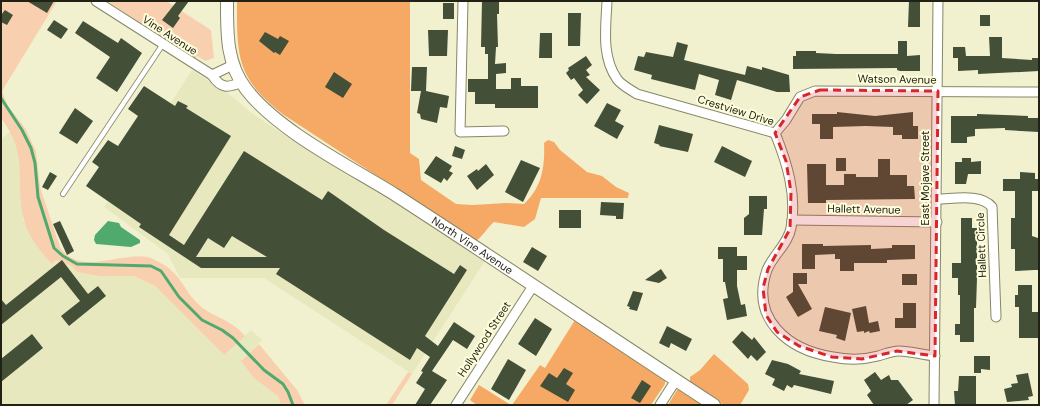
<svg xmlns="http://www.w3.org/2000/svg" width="1040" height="406" font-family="'DM Sans',sans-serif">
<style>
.built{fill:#e8e8bf}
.green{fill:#f9d0af}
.forest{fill:#f6a964}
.water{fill:#50aa6e}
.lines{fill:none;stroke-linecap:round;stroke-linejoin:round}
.stream{stroke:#50aa6e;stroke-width:3}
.building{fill:#434f36;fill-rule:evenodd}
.service-casing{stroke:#878668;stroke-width:6}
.minor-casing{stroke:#878668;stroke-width:11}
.tertiary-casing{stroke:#878668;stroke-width:14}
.service{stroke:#fff;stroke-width:4.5}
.minor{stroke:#fff;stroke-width:9}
.tertiary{stroke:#fff;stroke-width:12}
.marked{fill:#d62828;fill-opacity:0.2;stroke:#d62828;stroke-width:3;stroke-dasharray:8 5;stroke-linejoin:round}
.labels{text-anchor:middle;stroke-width:4;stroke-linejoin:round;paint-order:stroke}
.street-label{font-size:11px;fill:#212115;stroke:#fefedd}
</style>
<rect width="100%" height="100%" fill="#f1f1d0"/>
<g class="built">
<path d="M192 70 233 97 249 111 268 124 347 175 400 205 485 261 412 374 264 278H180L168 254 104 207Z"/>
<path d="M11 131 18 151 20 168 23 220 50 264 56 260 72 266 77 272 99 276H134L155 286 224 355 251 330 262 340 241 361 278 396 281 405H1V139Z"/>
</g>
<g class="green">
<path d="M1 1H57L2 91 7 105 25 128 36 151 40 187 60 247C79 277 120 252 148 257 152 258 156 261 159 262 182 274 182 288 198 304 213 318 230 318 245 336L224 355 155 286 134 276H99L77 272 72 266 56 260 51 264C40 250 28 237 24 220 14 180 30 156 1 118Z"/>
<path d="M107 1H166L211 30 214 58 205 61 197 56 195 58Z"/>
<path d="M259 344 297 390 305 405H281L278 396 254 378 241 361Z"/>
<path d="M408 372 412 374 392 405H386Z"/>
</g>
<g class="forest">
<path d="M237 1H410V153L419 159 421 180 456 204 473 205 506 203 524 204C542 187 545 167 544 143L548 140 554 142 560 150 587 172 602 176 616 187 629 193 628 198H541L535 219 524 227 494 222C487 228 483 236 476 241L284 115C236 78 237 57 237 1Z"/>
<path d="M575 320 665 380V384L651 405H512L540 365 545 368Z"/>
<path d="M714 354 748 384 749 390 740 405H724L690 383V377L700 370Z"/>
<path d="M479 385 511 405H477L470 400Z"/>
<path d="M680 389 704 405H668L677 390Z"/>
</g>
<path class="water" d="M108 221 119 223 121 227 140 240V243L131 247 96 244 94 240 95 235Z"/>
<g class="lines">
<path class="stream" d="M1 98 22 130 31 148 35 163 38 197 54 248 63 256 77 264 151 266 161 271 179 297 202 320 222 330 233 338 264 370 283 384 288 392 293 405"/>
</g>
<g class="building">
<path d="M27 1H54L47 13Z"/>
<path d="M177 1H189L178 16 180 18 173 28 162 20Z"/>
<path d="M482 1H499V14H497L498 47H496L495 64 506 63V73L496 74V89H511V78H521V86H538V108H495V104H475V92H468V79H488V54H485V47H481Z"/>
<path d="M909 1H920V27H908Z"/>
<rect x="443" y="3" width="11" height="16"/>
<path d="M5 10 13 15 7 25 1 22V15Z"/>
<path d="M568 13H581L580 46H568Z"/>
<rect x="980" y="15" width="10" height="11"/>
<path d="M54 20 68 29 61 39 47 30Z"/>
<path d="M83 21 118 43 121 38 142 53 117 92 96 78 110 57 75 33Z"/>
<path d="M428 30H448L447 56H429Z"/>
<path d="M265 32 278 39 280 36 289 41 280 55 275 52 274 53 259 41Z"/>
<path d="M540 33H552V58H539Z"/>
<path d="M989 37H1002V58L1032 60V58H1039V71L978 74V70L958 71V58H953V47H965L966 56H990Z"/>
<path d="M898 41H907V56L920 55V71H900L897 70V68L793 69V56H796V51H816V53L836 54H898Z"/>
<path d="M677 42 688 45 684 60 745 75 747 66 762 70V67L789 75 790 92H777L737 80 731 100 715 95 719 80 699 74 695 90 651 79 652 75 634 70 638 56 644 57 646 52 673 57Z"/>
<path d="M586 56 592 65 586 70 590 75 586 77 600 90 587 104 578 95 583 90 574 78 571 80 566 73 569 70 568 68Z"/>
<path d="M412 67H427L426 91 449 96 447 108 440 107 437 123 421 119 420 114 417 113 421 91H411Z"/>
<path d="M334 72 352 84 343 98 325 87Z"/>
<path d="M144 86 175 106 178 101 188 106 186 108 231 136 169 235 184 245 244 151 322 200 328 191 384 230 454 274 460 265 467 270 425 336 438 346 454 322 475 336 467 349 453 340 432 371 447 380 430 405H415L425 389 416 383 423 372 421 371 430 357 417 348 410 360 276 274 280 268H201L139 227 141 224 86 186 99 167 92 162 108 140 118 146 138 116 128 109ZM232 236 267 257H196L208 238 224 248Z"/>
<path d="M607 103 621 110 615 121 624 126 617 139 594 126Z"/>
<path d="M75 108 93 121 77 144 59 133Z"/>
<path d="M837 112 875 116 913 112V126H918V139H902V135H893V127L866 126 833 127V139H820V124H812V114H837Z"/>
<path d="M977 114 1028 116V118H1039V132L1005 130V128L975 129V136L967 137V143H951V116H977Z"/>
<path d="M659 125 693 134 688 152 659 146 660 145 654 143Z"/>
<path d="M455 146 465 150 462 159 452 156Z"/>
<path d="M722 146 752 161 745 177 714 162Z"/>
<path d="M436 156 452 166 449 171 453 173 447 181 444 178 441 183 424 173Z"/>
<rect x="836" y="158" width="10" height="13"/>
<path d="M962 158H971V162L981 161V174H968L966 184H955V162H962Z"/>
<path d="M878 159H890V175H907V186H914L915 199 826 200V203H808L807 164H826V185H844V174H856V177H878Z"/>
<path d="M521 160 540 168 523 202 505 192Z"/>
<path d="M486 164 494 175 477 190 467 176 477 169 478 171Z"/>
<path d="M50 172 57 176 48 190 42 187Z"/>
<path d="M1020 172 1035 173V179H1039V191H1032V236L1038 238V270H1034L1015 271V249H1011V218H1015V191H1003V179H1020Z"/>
<path d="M749 196H767V209H764L762 235H744V218L749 214Z"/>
<path d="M601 202 624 203 623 219H616V216L600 215Z"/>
<rect x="559" y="210" width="22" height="18"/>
<path d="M961 218H972V228H977V278L976 308H974V342H960V335H955V324H960V295H958V278H952V263H961Z"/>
<path d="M60 221 74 251 67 255 53 224Z"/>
<path d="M802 244H823V246L871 245V249L892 248V245H915V259L887 260V263H854V271H840V259H835V254L815 255V269H802Z"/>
<path d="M532 247 547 256 538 271 523 262Z"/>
<path d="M718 247H737V256H747V270H737V286L741 305 745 304 747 316 727 320 723 299 728 298 725 282H723V259H718Z"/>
<path d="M62 260 88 294 98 286 106 296 69 326 61 316 80 301 61 277 1 325V299L6 305Z"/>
<path d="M661 269 667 278 659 283 645 280Z"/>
<path d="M793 273H807V284H798L812 309 798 317 786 297 793 292Z"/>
<rect x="902" y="274" width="15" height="11"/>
<path d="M1018 285H1032V312H1039V338H1019V307H1015V295H1018Z"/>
<path d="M633 291 643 293 637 311 629 309 630 307 627 306Z"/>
<path d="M903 303H916V328H895V318H903Z"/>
<path d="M866 306 869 323 878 321 880 331 870 333 869 331 864 333V331L857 332 852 309Z"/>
<path d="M825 307 851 313 845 341 836 338 837 335 819 331Z"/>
<path d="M535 318 552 329 536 356 518 344Z"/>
<path d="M667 326 692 339 686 351 671 343 669 348 659 343Z"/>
<path d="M742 331 752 340 754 337 766 352 757 361 751 355 748 359 732 342Z"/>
<path d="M32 334 43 348 1 382V359Z"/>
<path d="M974 356H990V370L981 369V373H974Z"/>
<path d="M508 359 526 370 509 400 491 389Z"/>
<path d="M772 360 788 364 801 371 799 374 834 381 831 394 794 385 792 388 787 385 784 391 772 385 775 379 765 374Z"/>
<path d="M564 368 573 373 566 384 575 390 568 402 540 386 549 373 557 378Z"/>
<path d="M875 372 881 380 889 375 891 380H898L913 400 906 405H874L867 395 871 391 864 380Z"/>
<path d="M1028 373 1033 396 1028 397 1029 400 1007 402 1004 389 1012 387 1011 384 1018 383 1016 375Z"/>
<path d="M959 376H976V405H955L954 391H958Z"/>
<path d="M642 380 651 386 640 403 631 398Z"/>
</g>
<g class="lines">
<g class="service-casing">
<path id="service" d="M63 194 163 44"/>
</g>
<g class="minor-casing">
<g id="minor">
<path d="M96 1 212 75C221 89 228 88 242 82"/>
<path d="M463 1 460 132 504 131"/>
<path d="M607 1C606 27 601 56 617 79 621 85 631 90 637 94L775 133"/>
<path d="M212 75 233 65"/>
<path d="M775 133C787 163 797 194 791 228 788 244 773 255 767 270 750 319 788 350 833 357 848 360 863 360 878 356 885 354 892 351 899 351 911 351 923 355 935 356"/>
<path d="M775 133 786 120 800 97 815 91 1039 92"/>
<path d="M937 199C953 199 981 193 992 207L996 317"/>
<path d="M792 220 937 222"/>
<path d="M456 405 533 286"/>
<path d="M660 405 676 380"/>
<path d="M934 405 938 1"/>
</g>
</g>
<g class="tertiary-casing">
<g id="tertiary">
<path id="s1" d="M227 1C227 32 226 63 246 89 278 131 349 166 394 194 501 263 607 335 714 405"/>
</g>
</g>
<use href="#service" class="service"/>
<use href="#minor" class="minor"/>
<use href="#tertiary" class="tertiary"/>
</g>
<path class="marked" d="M820 90 938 91 935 356 897 351 862 359 832 357 799 346 777 332 766 315 763 288 768 269 790 229 791 192 786 161 775 133 800 97Z"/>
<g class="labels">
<g class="street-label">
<text transform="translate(170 35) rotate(33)" y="4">Vine Avenue</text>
<text transform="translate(897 79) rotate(1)" y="4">Watson Avenue</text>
<text transform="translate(736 110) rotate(17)" y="4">Crestview Drive</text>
<text transform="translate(925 178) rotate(-90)" y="4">East Mojave Street</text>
<text transform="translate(864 209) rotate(1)" y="4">Hallett Avenue</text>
<text transform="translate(981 245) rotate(-92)" y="4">Hallett Circle</text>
<text dy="4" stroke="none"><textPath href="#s1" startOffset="368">North Vine Avenue</textPath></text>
<text transform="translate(484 339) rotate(-57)" y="4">Hollywood Street</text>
</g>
</g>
<rect width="1040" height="406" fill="none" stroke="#212115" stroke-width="4"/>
</svg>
